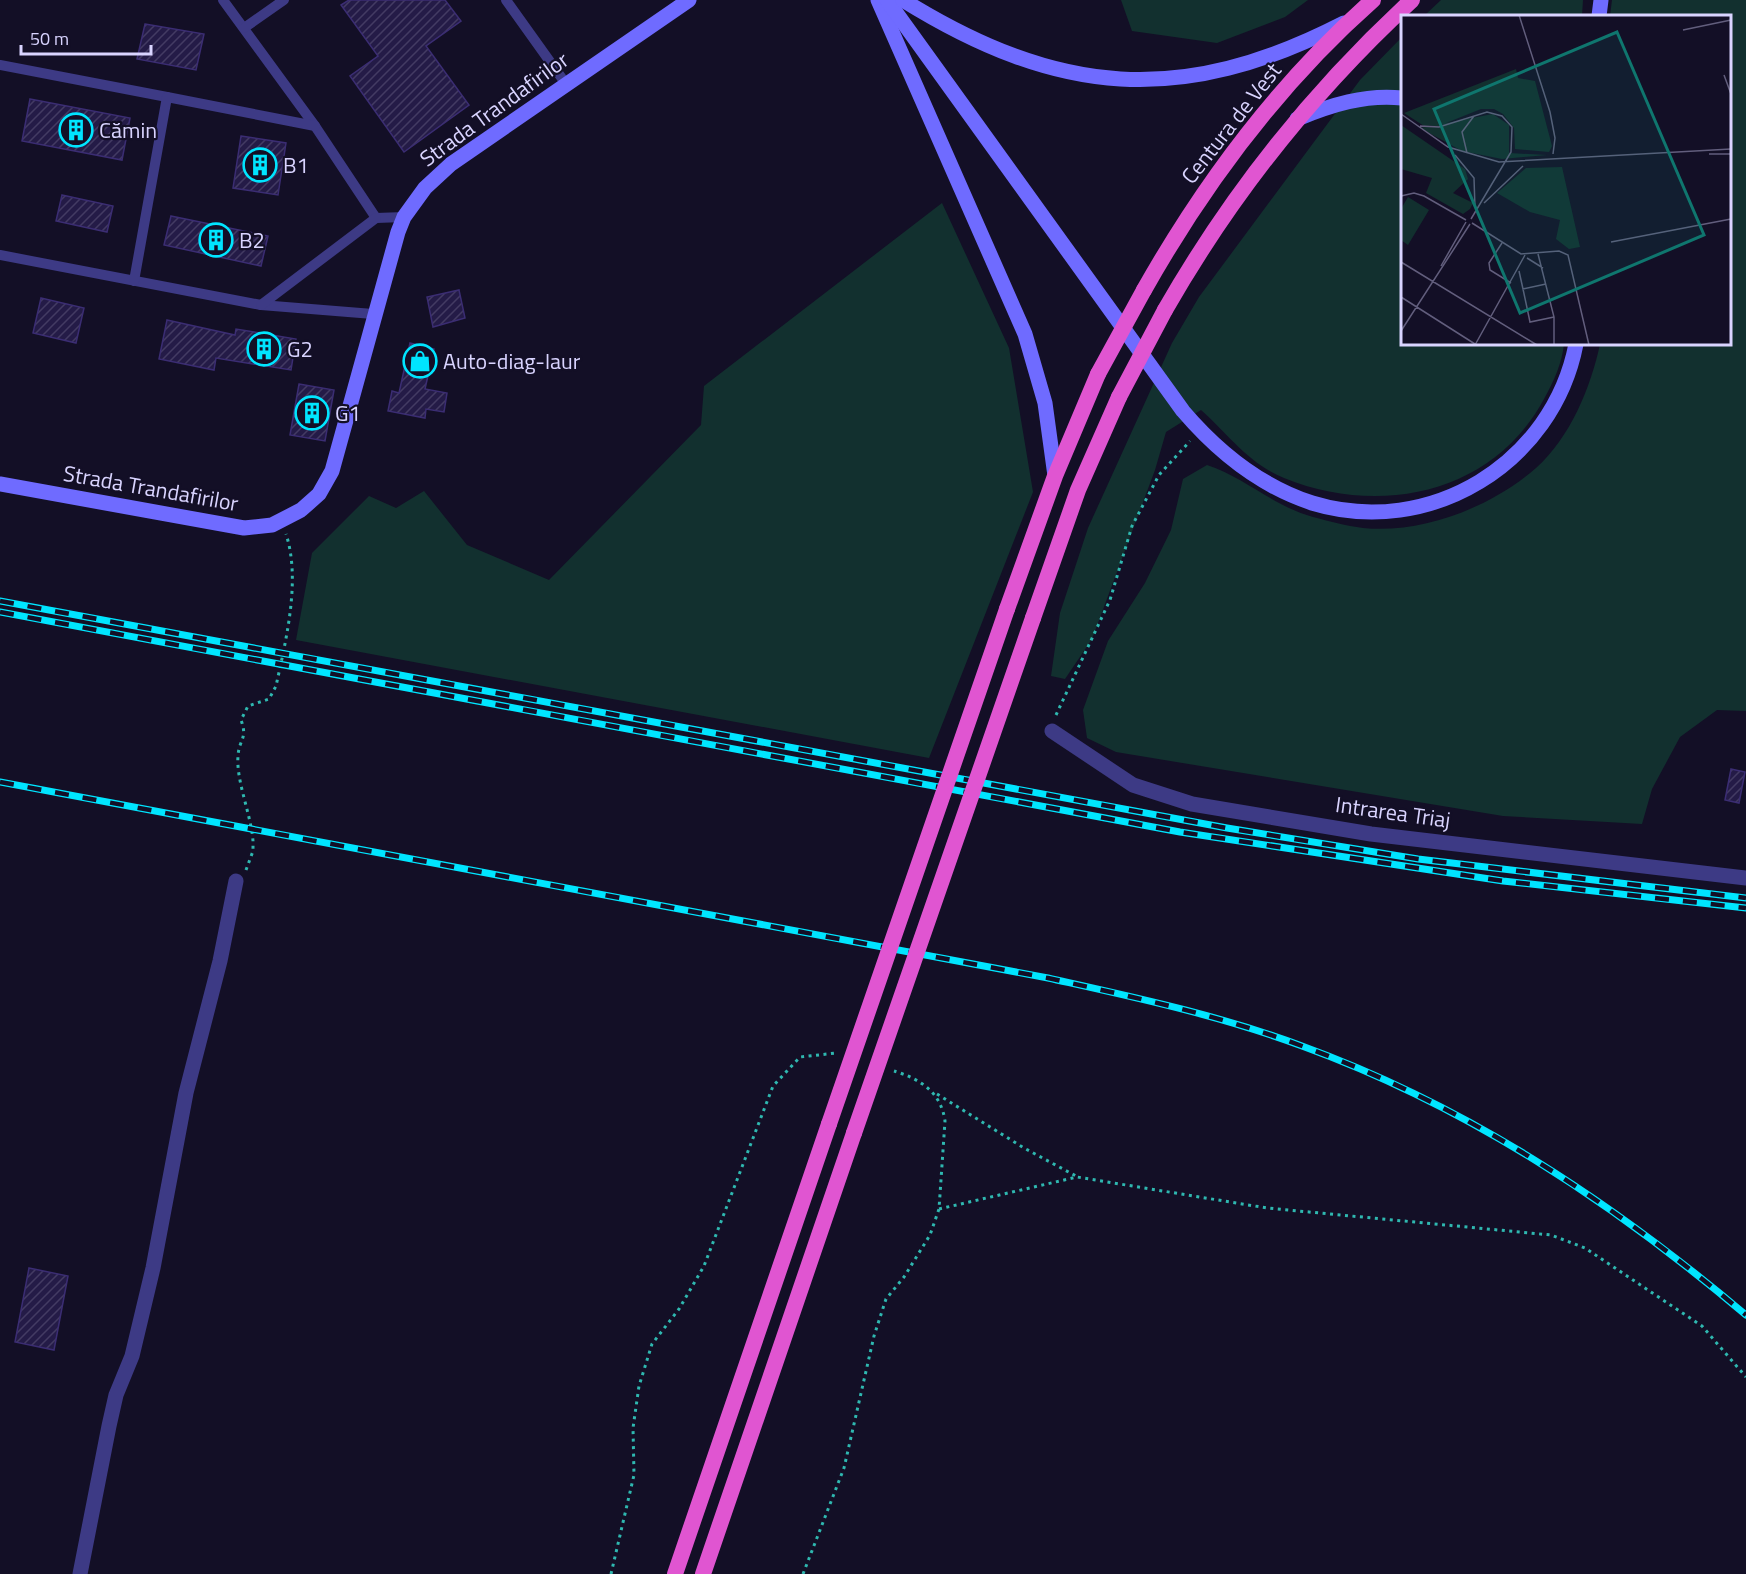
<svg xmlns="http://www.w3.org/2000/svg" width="1746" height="1574" font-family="'Titillium Web',sans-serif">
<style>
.grass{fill:#12302f}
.building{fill:url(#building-hatch);stroke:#3b2d73;stroke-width:1.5}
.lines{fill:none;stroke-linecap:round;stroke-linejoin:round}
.path{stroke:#2fb8b0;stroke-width:3;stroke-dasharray:3 4.5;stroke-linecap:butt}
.service{stroke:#3d3a85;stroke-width:10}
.minor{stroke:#3d3a85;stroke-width:15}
.secondary{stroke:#6f6bff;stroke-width:15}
.trunk{stroke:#e055d1;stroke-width:16}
.rail-casing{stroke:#00e5ff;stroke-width:7}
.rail{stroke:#130f26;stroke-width:4.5;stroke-dasharray:14;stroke-linecap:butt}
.trunk-bridge{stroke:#e055d1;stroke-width:16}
.labels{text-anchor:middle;stroke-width:4.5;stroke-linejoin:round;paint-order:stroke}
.street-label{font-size:22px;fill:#d9d4ff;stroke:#130f26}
.poi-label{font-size:22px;fill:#d9d4ff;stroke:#130f26;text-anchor:start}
.inset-road{fill:none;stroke:#625e7d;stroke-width:1.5}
.view{fill:#0f766e;fill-opacity:0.15;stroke:#0f766e;stroke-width:3}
.inset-edge{fill:none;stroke:#d9d4ff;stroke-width:3}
</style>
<defs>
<pattern id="building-hatch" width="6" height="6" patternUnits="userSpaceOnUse" patternTransform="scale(1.5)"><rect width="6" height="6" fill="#241b47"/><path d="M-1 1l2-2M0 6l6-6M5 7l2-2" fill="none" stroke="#433b63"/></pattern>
</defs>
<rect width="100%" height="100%" fill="#130f26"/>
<g class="grass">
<path d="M1121 0H1308L1285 17 1217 43 1132 31Z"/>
<path d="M1441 0H1583L1582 16H1424Z"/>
<path d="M1612 0H1746V711L1717 710 1680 737 1652 789 1642 824 1503 816 1116 752 1087 738 1083 710 1108 641 1145 583 1171 530 1183 479 1207 465C1246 478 1273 506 1313 517 1329 521 1346 526 1363 528 1423 534 1491 507 1536 468 1570 438 1591 387 1600 344H1730V16H1610Z"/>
<path d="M1402 37V344H1564C1562 363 1554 381 1544 399 1493 494 1380 517 1284 478 1249 464 1228 434 1201 410L1166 432 1155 470 1092 639 1065 679 1051 676 1060 613 1088 528 1172 343 1199 297 1360 80Z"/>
<path d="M942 203 1009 348 1033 492 929 758 296 640 312 553 369 496 396 508 424 491 467 545 549 580 701 425 704 386Z"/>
</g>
<g class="building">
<path d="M349 0H445L461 21 426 46 469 105 404 152 350 76 378 56 341 5Z"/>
<path d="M145 24 204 34 196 70 137 59Z"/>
<path d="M30 99 130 118 122 160 22 141Z"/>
<path d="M241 136 286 143 278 195 233 188Z"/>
<path d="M62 195 113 206 107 232 56 221Z"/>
<path d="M171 216 268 236 261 266 164 245Z"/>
<path d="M459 290 465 318 433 327 427 297Z"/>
<path d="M41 298 84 308 76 343 33 333Z"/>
<path d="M167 320 235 335 236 329 296 339 291 370 216 358 214 370 159 359Z"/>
<path d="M410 343 434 349 425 389 447 393 444 412 426 409 425 418 388 411 392 391 399 393Z"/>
<path d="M299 384 334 390 325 441 290 435Z"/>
<path d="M1731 769 1745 772 1739 803 1725 800Z"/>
<path d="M29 1268 68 1276 54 1350 15 1342Z"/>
</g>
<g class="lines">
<g class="path">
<path d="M1056 715 1110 600 1132 526 1159 475 1190 441"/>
<path d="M246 870 253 851V841C251 814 236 781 238 756 239 739 248 739 241 720L248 706 269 699 276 686C286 640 301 580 286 534"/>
<path d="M937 1094 1024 1148 1076 1176"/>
<path d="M939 1209 1077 1177 1267 1208 1551 1235 1585 1248 1702 1326 1746 1377"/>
<path d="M611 1574 634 1475 633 1428 639 1386 652 1344 679 1309 704 1266 773 1086 800 1057 836 1053"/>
<path d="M803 1574 844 1468 874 1336 886 1299 904 1277 930 1235 939 1209 945 1121C941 1092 920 1079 894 1071"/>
</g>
<g class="service">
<path d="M223 0 315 126 376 218 404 217"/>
<path d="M506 0 566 84"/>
<path d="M244 28 284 0"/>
<path d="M0 65 167 97"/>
<path d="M0 255 261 305 373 314"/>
<path d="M134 281 167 97 315 126"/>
<path d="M261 305 376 218"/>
</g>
<g class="minor">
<path d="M1052 731 1133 785 1192 804 1371 834 1746 878"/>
<path d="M80 1574 109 1426 116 1395 132 1356 153 1268 186 1093 220 961 236 881"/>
</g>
<g class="secondary">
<path d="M878 0 1025 334 1045 403 1055 476"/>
<path d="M887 0 1183 411C1218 452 1260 486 1312 503 1430 539 1553 463 1576 344"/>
<path d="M903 0C1058 96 1181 107 1344 23"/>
<path d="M1599 16 1601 0"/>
<path d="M1297 119C1331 105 1365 94 1402 98"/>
<path d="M0 484 244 528 272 525 301 510 319 494 332 471 398 232 404 217 425 188 451 164 689 0"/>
</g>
<g class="trunk">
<path d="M1144 290C1205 182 1280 82 1373 0"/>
<path d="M1165 310C1232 193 1313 91 1412 0"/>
<path d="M1007 609 1055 476 1098 374"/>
<path d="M1033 618 1078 490 1119 397"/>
<path d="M675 1574 829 1124"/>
<path d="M703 1574 854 1133"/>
</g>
<g class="rail-casing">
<g id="rail">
<path d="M0 601 1227 828 1418 859 1746 898"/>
<path d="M0 612 1180 832 1503 881 1746 908"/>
<path d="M0 782 1048 978C1133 997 1219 1015 1302 1046 1467 1106 1612 1202 1746 1315"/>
</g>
</g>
<use href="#rail" class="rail"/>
<g class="trunk-bridge">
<path d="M1098 374 1144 290"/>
<path d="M1119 397 1165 310"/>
<path d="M829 1124 1007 609"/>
<path d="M854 1133 1033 618"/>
</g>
</g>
<defs>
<g id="building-ring" transform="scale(1.725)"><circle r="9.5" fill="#130f26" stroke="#00e5ff" stroke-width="1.5"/><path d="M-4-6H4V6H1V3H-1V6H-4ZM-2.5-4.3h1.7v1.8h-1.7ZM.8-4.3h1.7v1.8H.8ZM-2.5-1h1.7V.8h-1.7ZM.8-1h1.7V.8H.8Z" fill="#00e5ff"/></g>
<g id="shop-ring" transform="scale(1.725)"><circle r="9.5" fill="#130f26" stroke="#00e5ff" stroke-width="1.5"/><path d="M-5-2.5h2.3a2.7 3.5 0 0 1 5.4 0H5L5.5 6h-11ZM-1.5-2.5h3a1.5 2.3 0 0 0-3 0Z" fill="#00e5ff"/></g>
</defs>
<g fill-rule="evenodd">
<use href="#building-ring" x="76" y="130"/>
<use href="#building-ring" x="260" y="165"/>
<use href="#building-ring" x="216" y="240"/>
<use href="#building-ring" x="264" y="349"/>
<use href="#shop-ring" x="420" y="361"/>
<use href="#building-ring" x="312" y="413"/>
</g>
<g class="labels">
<g class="street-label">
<text transform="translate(494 109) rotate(-36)" y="8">Strada Trandafirilor</text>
<text transform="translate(1231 123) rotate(-52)" y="8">Centura de Vest</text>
<text transform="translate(151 488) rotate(10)" y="8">Strada Trandafirilor</text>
<text transform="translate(1393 812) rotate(8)" y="8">Intrarea Triaj</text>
</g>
<g class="poi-label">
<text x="99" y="138">Cămin</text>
<text x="283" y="173">B1</text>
<text x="239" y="248">B2</text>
<text x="287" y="357">G2</text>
<text x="443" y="369">Auto-diag-laur</text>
<text x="335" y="421">G1</text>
</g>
</g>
<g transform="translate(1401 15)">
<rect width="330" height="330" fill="#130f26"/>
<path d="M115 54 117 63 134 66 151 131 148 137 114 134 113 113 102 99 93 94H80L40 110 23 111 3 98ZM92 99 108 110V138L146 140 101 144 61 136 19 113ZM0 110 64 154 67 164 52 178 72 188 69 194 62 199 25 178 31 163 0 154ZM161 152 179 232 168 234 155 224 159 205 129 197 96 178 125 153ZM7 182 28 195 7 230 0 225V194Z" fill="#12302f"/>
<path class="inset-road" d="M118 0 149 97 154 123 152 139M282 15 330 5M323 60 330 79M0 99 47 132 98 147 330 134M19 111 38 112 86 97 101 101 111 112 110 137 70 204M66 138 61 117 73 101M308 139H330M54 140 73 163 74 193M0 181 13 178 23 181 65 205M83 188 122 151M71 208 120 239 158 236 167 240 188 330M210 227 330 204M101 228 88 248 89 255 110 268M137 239 153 302V330M126 243 142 253M0 247 136 330M40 251 65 207M118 256 122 274 145 269M122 274 129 307 153 302M0 282 74 329M0 316 69 209M74 330 124 240"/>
<path class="view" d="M216 17 303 220 119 298 33 94Z"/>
<rect width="330" height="330" class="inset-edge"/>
</g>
<path d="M21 45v9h130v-9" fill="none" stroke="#d9d4ff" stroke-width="3"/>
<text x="30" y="45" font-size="18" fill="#d9d4ff" stroke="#130f26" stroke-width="4.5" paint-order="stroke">50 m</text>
</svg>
